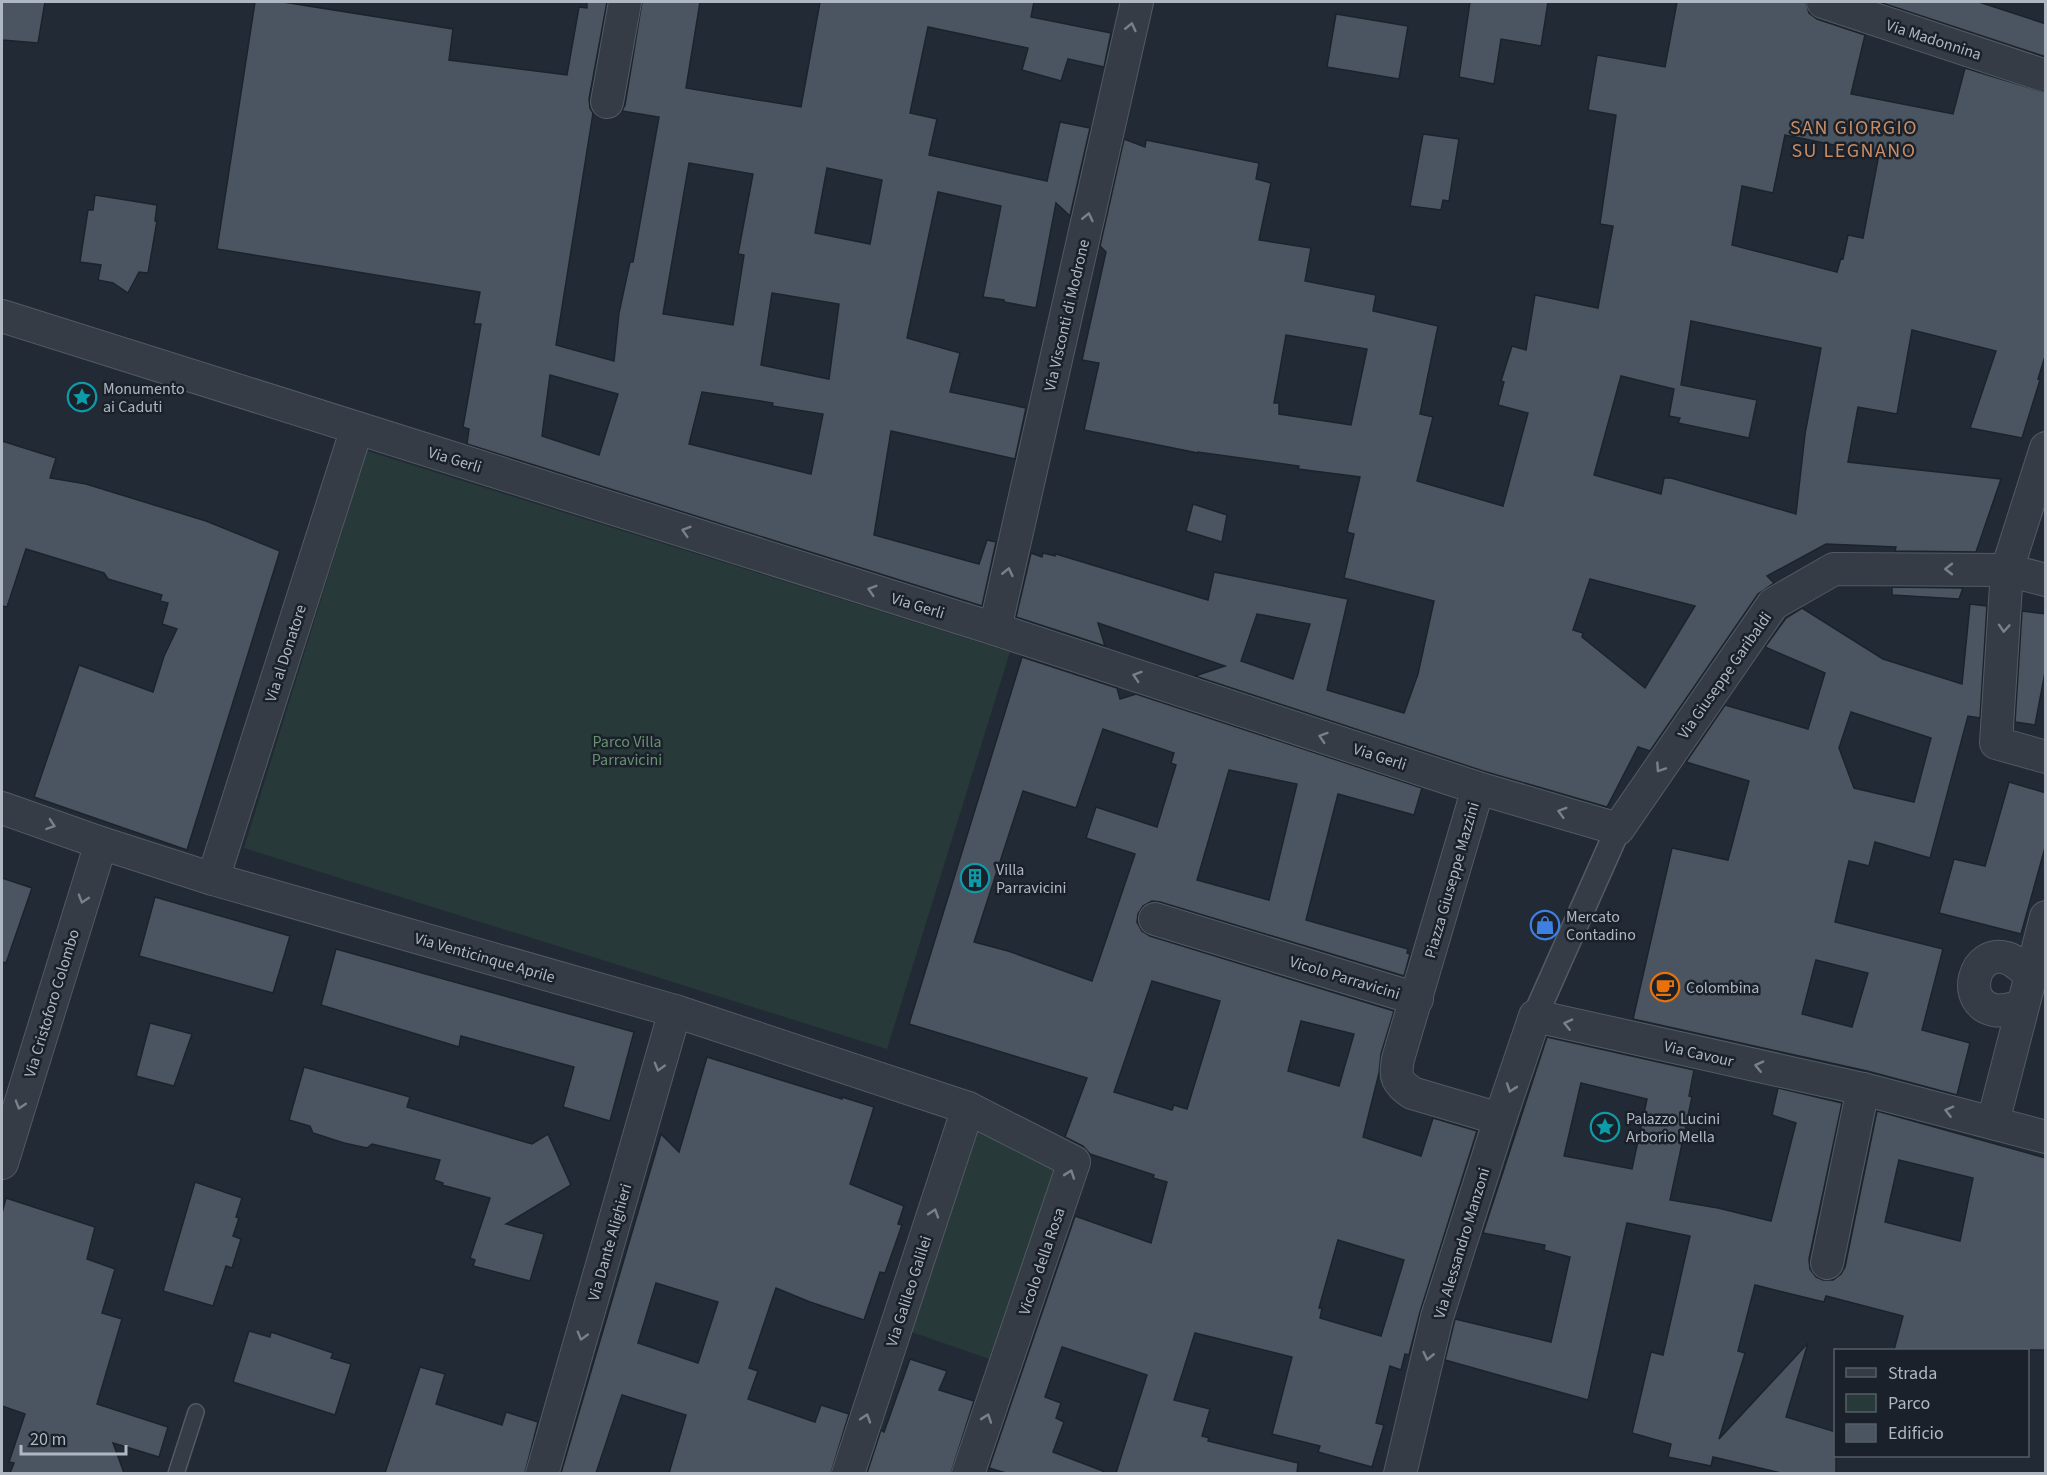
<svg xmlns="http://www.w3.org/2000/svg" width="2047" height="1475" font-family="'Source Sans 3',sans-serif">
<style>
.green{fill:#273938}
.building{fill:#4a5561;stroke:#1c232c;stroke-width:1.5;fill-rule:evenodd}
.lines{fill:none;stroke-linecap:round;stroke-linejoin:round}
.service-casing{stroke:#525a63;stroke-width:18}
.pedestrian-casing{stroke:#525a63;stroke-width:27}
.minor-casing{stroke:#525a63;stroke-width:34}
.service{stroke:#353c46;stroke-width:15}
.pedestrian{stroke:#353c46;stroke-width:24}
.minor{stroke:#353c46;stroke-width:32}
.oneway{stroke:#78808a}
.labels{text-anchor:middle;stroke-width:5;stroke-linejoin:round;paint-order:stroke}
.street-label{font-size:16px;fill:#afb7c2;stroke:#1a212a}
.poi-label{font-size:16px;fill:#afb7c2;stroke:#1a212a;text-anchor:start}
.park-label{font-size:16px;fill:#699071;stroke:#1a212a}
.quarter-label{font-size:20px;letter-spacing:1.5px;fill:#c98c64;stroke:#1a212a}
</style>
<rect width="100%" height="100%" fill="#222b35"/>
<g class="green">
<path d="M367 451 1010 652 887 1049 244 848Z"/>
<path d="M973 1118 1065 1165 995 1361 906 1330Z"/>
</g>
<g class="building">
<path d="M2 2H45L38 43 2 40Z"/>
<path d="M255 2H283L453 29 449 60 567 75 579 7 587 8V2H607L589 99 590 108 593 113 556 345 614 361 619 313 630 262H633L659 117 622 111 625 105 642 2H700L686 88 801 107 820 2H1034L1031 17 1111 33 1104 67 1068 59 1061 81 1022 70 1028 48 928 27 910 113 937 119 929 155 1047 181 1060 122 1090 128 1070 216 1056 203 1036 308 1004 302V300L983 297 1001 206 938 192 907 338 960 353 950 392 1026 408 1015 459 891 431 874 535 979 564 987 540 996 542 982 606 467 444 469 429 463 427 481 324H474L480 292 217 249ZM689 163 753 174 738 254 744 255 733 325 663 314ZM827 168 882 180 870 244 815 233ZM772 293 839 304 829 379 761 365ZM550 375 618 394 599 455 542 436ZM702 392 773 403 772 406 823 414 811 474 689 444Z"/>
<path d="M1470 2H1548L1541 46 1501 39 1494 84 1459 77Z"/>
<path d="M1677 2H1806L1809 13 1817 19 1865 35 1851 94 1953 114 1965 68 2046 93V353L2038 379 2040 380 2022 438 1970 428 1996 351 1912 330 1897 414 1858 407 1848 462 2001 479 1976 552 1895 551 1896 547 1826 544 1767 576 1774 583 1758 594 1650 751 1638 747 1607 807 1483 771 1195 676 1225 666 1098 623 1105 646 1016 617 1031 553 1042 557 1043 553 1055 556 1056 554 1208 600 1214 572 1348 599 1327 690 1404 713 1418 674 1434 601 1344 578 1354 534 1347 532 1360 477 1298 469 1299 466 1198 452V453L1084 430 1099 363 1082 360 1106 252 1100 246 1124 139 1145 147 1146 140 1259 163 1256 179 1271 183 1259 240 1311 248 1305 281 1376 295 1373 311 1438 326 1420 414 1433 417 1417 481 1503 506 1528 413 1498 405 1504 382 1501 381 1512 346 1526 350 1535 295 1598 308 1613 226 1600 224 1616 115 1588 110 1597 55 1665 67ZM1785 135 1879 154 1863 238 1848 235 1843 259 1841 258 1837 272 1732 245 1742 186 1773 193ZM1691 321 1821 348 1805 434 1796 514 1671 478H1664L1661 494 1594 475 1621 376 1674 389 1669 416 1680 418 1678 423 1749 438 1757 400 1681 385ZM1286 335 1367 349 1351 425 1279 414V403H1274ZM1590 579 1695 606 1645 688 1582 637 1583 633 1573 630ZM1257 614 1310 624 1293 679 1241 661Z"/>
<path d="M1879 2H1979L2046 24V57Z"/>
<path d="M1336 14 1408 26 1399 79 1327 67Z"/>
<path d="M1423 134 1459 139 1449 201 1443 200 1441 210 1410 206Z"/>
<path d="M95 195 157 205 155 221H157L148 273 139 272 128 293 113 283 98 280 101 265 80 262 88 210H93Z"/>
<path d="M2 441 56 458 50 478 86 484 206 521 280 551 187 850 34 797 79 665 153 692 164 656 177 629 162 624 168 603 160 601 162 595 108 579 104 573 26 549 7 607 2 606Z"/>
<path d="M1193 504 1227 515 1222 542 1186 531Z"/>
<path d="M1892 587 1963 588 1959 599 1892 595Z"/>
<path d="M1970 604 1987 606 1980 718 1968 716 1930 858 1875 842 1869 866 1849 861 1835 922 1943 949 1922 1030 1970 1043 1957 1095 1867 1071 1633 1019 1672 848 1728 860 1749 781 1686 762 1725 705 1808 729 1825 673 1765 647 1786 618 1802 608 1883 659 1962 684ZM1851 712 1931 738 1914 802 1854 788 1839 748ZM1816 960 1868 973 1852 1027 1802 1014Z"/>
<path d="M2022 611 2046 614V667L2035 725 2015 722Z"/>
<path d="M1022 657 1117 688 1120 699 1136 694 1422 788 1414 815 1338 794 1306 920 1408 949 1407 953 1410 954 1404 976 1160 902 1152 901 1143 906 1138 914 1137 922 1142 931 1150 936 1394 1011 1381 1054 1379 1073 1363 1137 1421 1156 1433 1118 1477 1131 1420 1312 1409 1355 1405 1354 1401 1370 1390 1366 1376 1423 1384 1425 1372 1467 1318 1452 1320 1446 1272 1434 1292 1357 1195 1333 1174 1400 1210 1409 1202 1436 1209 1438 1208 1441 1298 1463 1297 1473H1116L1147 1375 1062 1347 1045 1397 1061 1403 1056 1418 1064 1422 1053 1452 1103 1471 1102 1473H1006L989 1468 1075 1216 1151 1243 1167 1182 1153 1178 1154 1175 1090 1154 1083 1146 1065 1137 1087 1078 909 1024ZM1103 729 1174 753 1171 763 1176 765 1157 827 1096 807 1086 838 1135 854 1092 981 1008 951 974 942 1023 791 1076 808ZM1229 770 1297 784 1269 900 1197 880ZM1152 981 1220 1001 1187 1109 1174 1105 1172 1110 1114 1092ZM1301 1021 1354 1034 1339 1086 1288 1071ZM1338 1240 1404 1260 1381 1336 1320 1318 1322 1308H1319Z"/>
<path d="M2009 782 2046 793V844L2021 934 1939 913 1954 859 1985 866Z"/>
<path d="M2 878 32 888 6 963 2 962Z"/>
<path d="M155 897 290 936 273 993 139 956Z"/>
<path d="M336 949 634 1032 610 1121 563 1107 574 1067 461 1036 459 1047 321 1005Z"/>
<path d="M150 1023 192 1034 174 1086 136 1076Z"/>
<path d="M1547 1037 1694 1070 1689 1096 1692 1097 1670 1200 1718 1208 1771 1221 1796 1123 1772 1115 1778 1088 1842 1103 1809 1259 1810 1269 1816 1277 1823 1280H1833L1841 1274 1845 1267 1877 1111 2046 1158V1350H1894L1903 1316 1826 1296 1824 1302 1755 1285 1738 1351 1745 1353 1719 1439 1808 1343 1786 1417 1836 1432V1473H1781L1713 1457 1711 1466 1668 1457 1671 1444 1632 1433 1651 1352 1663 1355 1690 1236 1627 1223 1588 1400 1445 1360 1455 1319 1551 1342 1570 1257 1544 1250 1545 1245 1483 1233ZM1581 1083 1647 1099 1632 1169 1564 1156ZM1899 1160 1973 1178 1960 1241 1885 1222Z"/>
<path d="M707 1057 842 1099V1097L874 1107 850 1184 904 1206 898 1224 902 1225 885 1273 880 1272 864 1320 810 1302 776 1288 749 1368 758 1371 748 1399 815 1422 821 1405 849 1414 831 1473H669L686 1415 622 1395 596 1473H561L661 1134 679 1152ZM656 1283 718 1302 698 1363 638 1343Z"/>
<path d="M304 1067 410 1097 407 1107 532 1144 548 1134 571 1185 506 1224 544 1234 530 1281 473 1266 475 1260 470 1258 490 1198 442 1185 443 1183 434 1180 440 1160 372 1144 367 1148 344 1143 313 1133 310 1126 289 1120Z"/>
<path d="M195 1182 242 1198 236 1217 239 1218 233 1236 241 1239 232 1268 226 1266 213 1306 163 1291Z"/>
<path d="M6 1198 95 1227 87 1259 115 1269 102 1313 122 1319 97 1404 168 1427 159 1457 113 1443 124 1473H10L14 1463 9 1462 25 1414 2 1406V1213Z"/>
<path d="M249 1331 270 1337 271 1332 333 1353 331 1358 351 1364 335 1415 233 1382Z"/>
<path d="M910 1359 947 1371 939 1390 974 1401 951 1473H867L881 1430 884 1432Z"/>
<path d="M420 1367 445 1374 436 1404 502 1425 506 1412 538 1422 525 1473H385Z"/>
</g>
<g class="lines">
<g class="service-casing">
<path id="service" d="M176 1474 196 1412"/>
</g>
<g class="pedestrian-casing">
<path id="pedestrian" d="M1535 1016 1618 829"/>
</g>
<g class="minor-casing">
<g id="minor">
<path d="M1823 2 2046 76"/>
<path d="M607 102 625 2"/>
<path d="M2 316 995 629 1478 788 1618 829 1773 604 1834 569 2007 570 2046 580"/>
<path d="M2046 448 2007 570 1996 743 2046 757"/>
<path d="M995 629 1137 2"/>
<path d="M1478 788 1398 1059C1395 1078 1396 1081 1412 1093L1500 1119"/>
<path d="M2 808 101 843 213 879 675 1011 968 1108 1074 1162 968 1474"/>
<path d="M213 879 357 428"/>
<path d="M1155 919 1417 999"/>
<path d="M2022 1006C2013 1008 2004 1012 1994 1010 1960 1003 1973 948 2007 958 2016 961 2023 969 2030 974"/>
<path d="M1993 1122 2046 917"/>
<path d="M2 1163 101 843"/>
<path d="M1827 1263 1863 1089"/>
<path d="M542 1474 675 1011"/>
<path d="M848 1474 968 1108"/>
<path d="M1400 1474 1437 1317 1500 1119 1535 1016 1863 1089 2046 1137"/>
</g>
</g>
<use href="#service" class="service"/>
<use href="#pedestrian" class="pedestrian"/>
<use href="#minor" class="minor"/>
</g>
<defs><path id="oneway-chevron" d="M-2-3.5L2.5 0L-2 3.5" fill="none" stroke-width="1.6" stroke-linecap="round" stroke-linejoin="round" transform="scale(1.5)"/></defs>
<g class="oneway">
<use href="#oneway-chevron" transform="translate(1131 27) rotate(-77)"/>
<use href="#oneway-chevron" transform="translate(1088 217) rotate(-77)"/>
<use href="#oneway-chevron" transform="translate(686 531) rotate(-163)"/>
<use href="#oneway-chevron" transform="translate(1949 569) rotate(-180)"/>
<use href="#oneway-chevron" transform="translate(1008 572) rotate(-77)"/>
<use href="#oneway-chevron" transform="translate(872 590) rotate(-163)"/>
<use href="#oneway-chevron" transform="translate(2004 628) rotate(94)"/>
<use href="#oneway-chevron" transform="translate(1137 676) rotate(-162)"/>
<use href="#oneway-chevron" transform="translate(1323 737) rotate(-162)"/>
<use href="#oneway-chevron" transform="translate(1660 768) rotate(124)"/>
<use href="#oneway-chevron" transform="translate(1562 812) rotate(-164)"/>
<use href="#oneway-chevron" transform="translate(51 825) rotate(19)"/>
<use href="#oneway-chevron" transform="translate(83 899) rotate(107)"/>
<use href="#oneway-chevron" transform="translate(1568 1024) rotate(-167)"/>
<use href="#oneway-chevron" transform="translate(1759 1066) rotate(-167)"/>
<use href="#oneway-chevron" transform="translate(659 1067) rotate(106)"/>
<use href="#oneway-chevron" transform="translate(1511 1088) rotate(109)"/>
<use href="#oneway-chevron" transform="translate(20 1105) rotate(107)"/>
<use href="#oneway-chevron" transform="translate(1949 1111) rotate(-166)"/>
<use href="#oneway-chevron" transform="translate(1070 1174) rotate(-71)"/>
<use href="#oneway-chevron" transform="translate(934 1213) rotate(-72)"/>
<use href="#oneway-chevron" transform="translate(582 1336) rotate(106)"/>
<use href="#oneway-chevron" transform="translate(1428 1356) rotate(103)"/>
<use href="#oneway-chevron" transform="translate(866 1418) rotate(-72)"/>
<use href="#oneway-chevron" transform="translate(987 1418) rotate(-71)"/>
</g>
<defs>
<g id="sight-ring" transform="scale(1.5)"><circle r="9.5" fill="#1a212a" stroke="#0f9aa8" stroke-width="1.5"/><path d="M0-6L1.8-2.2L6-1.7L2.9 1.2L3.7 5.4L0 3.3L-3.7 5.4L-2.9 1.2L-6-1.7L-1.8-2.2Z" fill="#0f9aa8"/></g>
<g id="building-ring" transform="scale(1.5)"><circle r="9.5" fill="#1a212a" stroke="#0f9aa8" stroke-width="1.5"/><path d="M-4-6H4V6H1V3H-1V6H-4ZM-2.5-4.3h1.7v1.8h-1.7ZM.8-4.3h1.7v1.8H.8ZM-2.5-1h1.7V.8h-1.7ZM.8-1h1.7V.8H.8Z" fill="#0f9aa8"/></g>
<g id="shop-ring" transform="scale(1.5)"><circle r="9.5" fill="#1a212a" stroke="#3f7fe0" stroke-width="1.5"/><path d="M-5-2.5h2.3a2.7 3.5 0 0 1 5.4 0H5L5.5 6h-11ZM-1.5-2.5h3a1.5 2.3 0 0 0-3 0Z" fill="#3f7fe0"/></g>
<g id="cafe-ring" transform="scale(1.5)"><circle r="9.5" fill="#1a212a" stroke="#e8710a" stroke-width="1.5"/><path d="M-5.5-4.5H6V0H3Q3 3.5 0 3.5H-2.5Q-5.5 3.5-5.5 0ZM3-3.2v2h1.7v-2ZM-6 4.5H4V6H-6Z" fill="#e8710a"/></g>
</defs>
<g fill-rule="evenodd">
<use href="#sight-ring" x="82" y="397"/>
<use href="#building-ring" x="975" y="878"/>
<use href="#shop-ring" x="1545" y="925"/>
<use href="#cafe-ring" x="1665" y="987"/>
<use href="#sight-ring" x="1605" y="1127"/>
</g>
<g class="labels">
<g class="street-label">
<text transform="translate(1934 39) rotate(18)" y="6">Via Madonnina</text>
<text transform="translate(1066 315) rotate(-77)" y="6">Via Visconti di Modrone</text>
<text transform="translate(455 459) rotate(17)" y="6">Via Gerli</text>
<text transform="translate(918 605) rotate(17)" y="6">Via Gerli</text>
<text transform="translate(285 653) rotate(-72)" y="6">Via al Donatore</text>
<text transform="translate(1724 675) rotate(-55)" y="6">Via Giuseppe Garibaldi</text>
<text transform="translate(1380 756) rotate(18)" y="6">Via Gerli</text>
<text transform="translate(1451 880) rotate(-74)" y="6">Piazza Giuseppe Mazzini</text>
<text transform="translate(485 957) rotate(16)" y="6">Via Venticinque Aprile</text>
<text transform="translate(1345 977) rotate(17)" y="6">Vicolo Parravicini</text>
<text transform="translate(51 1003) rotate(-73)" y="6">Via Cristoforo Colombo</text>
<text transform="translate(1699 1053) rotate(13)" y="6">Via Cavour</text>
<text transform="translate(609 1242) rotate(-74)" y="6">Via Dante Alighieri</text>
<text transform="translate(1461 1243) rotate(-73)" y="6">Via Alessandro Manzoni</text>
<text transform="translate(1041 1261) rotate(-71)" y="6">Vicolo della Rosa</text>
<text transform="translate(908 1291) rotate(-72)" y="6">Via Galileo Galilei</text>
</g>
<g class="poi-label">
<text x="103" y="394">Monumento<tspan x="103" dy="18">ai Caduti</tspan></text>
<text x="996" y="875">Villa<tspan x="996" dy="18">Parravicini</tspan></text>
<text x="1566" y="922">Mercato<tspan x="1566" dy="18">Contadino</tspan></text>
<text x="1686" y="993">Colombina</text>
<text x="1626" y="1124">Palazzo Lucini<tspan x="1626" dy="18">Arborio Mella</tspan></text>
</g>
<g class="park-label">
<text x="627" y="747">Parco Villa<tspan x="627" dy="18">Parravicini</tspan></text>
</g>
<g class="quarter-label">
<text x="1854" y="134">SAN GIORGIO<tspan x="1854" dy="23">SU LEGNANO</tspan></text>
</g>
</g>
<rect width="2047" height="1475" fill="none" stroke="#afb7c2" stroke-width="6"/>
<rect x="1834" y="1349" width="195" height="108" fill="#1a212a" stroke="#565d67" stroke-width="1.5"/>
<rect x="1846" y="1368" width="30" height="9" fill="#353c46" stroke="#565d67" stroke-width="1.5"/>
<text x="1888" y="1379" font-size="18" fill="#afb7c2">Strada</text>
<rect x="1846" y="1394" width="30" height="18" fill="#273938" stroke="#565d67" stroke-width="1.5"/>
<text x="1888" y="1409" font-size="18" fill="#afb7c2">Parco</text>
<rect x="1846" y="1424" width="30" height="18" fill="#4a5561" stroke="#565d67" stroke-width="1.5"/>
<text x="1888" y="1439" font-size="18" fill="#afb7c2">Edificio</text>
<path d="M21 1445v9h105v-9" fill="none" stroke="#afb7c2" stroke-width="3"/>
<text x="30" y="1445" font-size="18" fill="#afb7c2" stroke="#1a212a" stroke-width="4.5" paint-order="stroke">20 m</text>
</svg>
